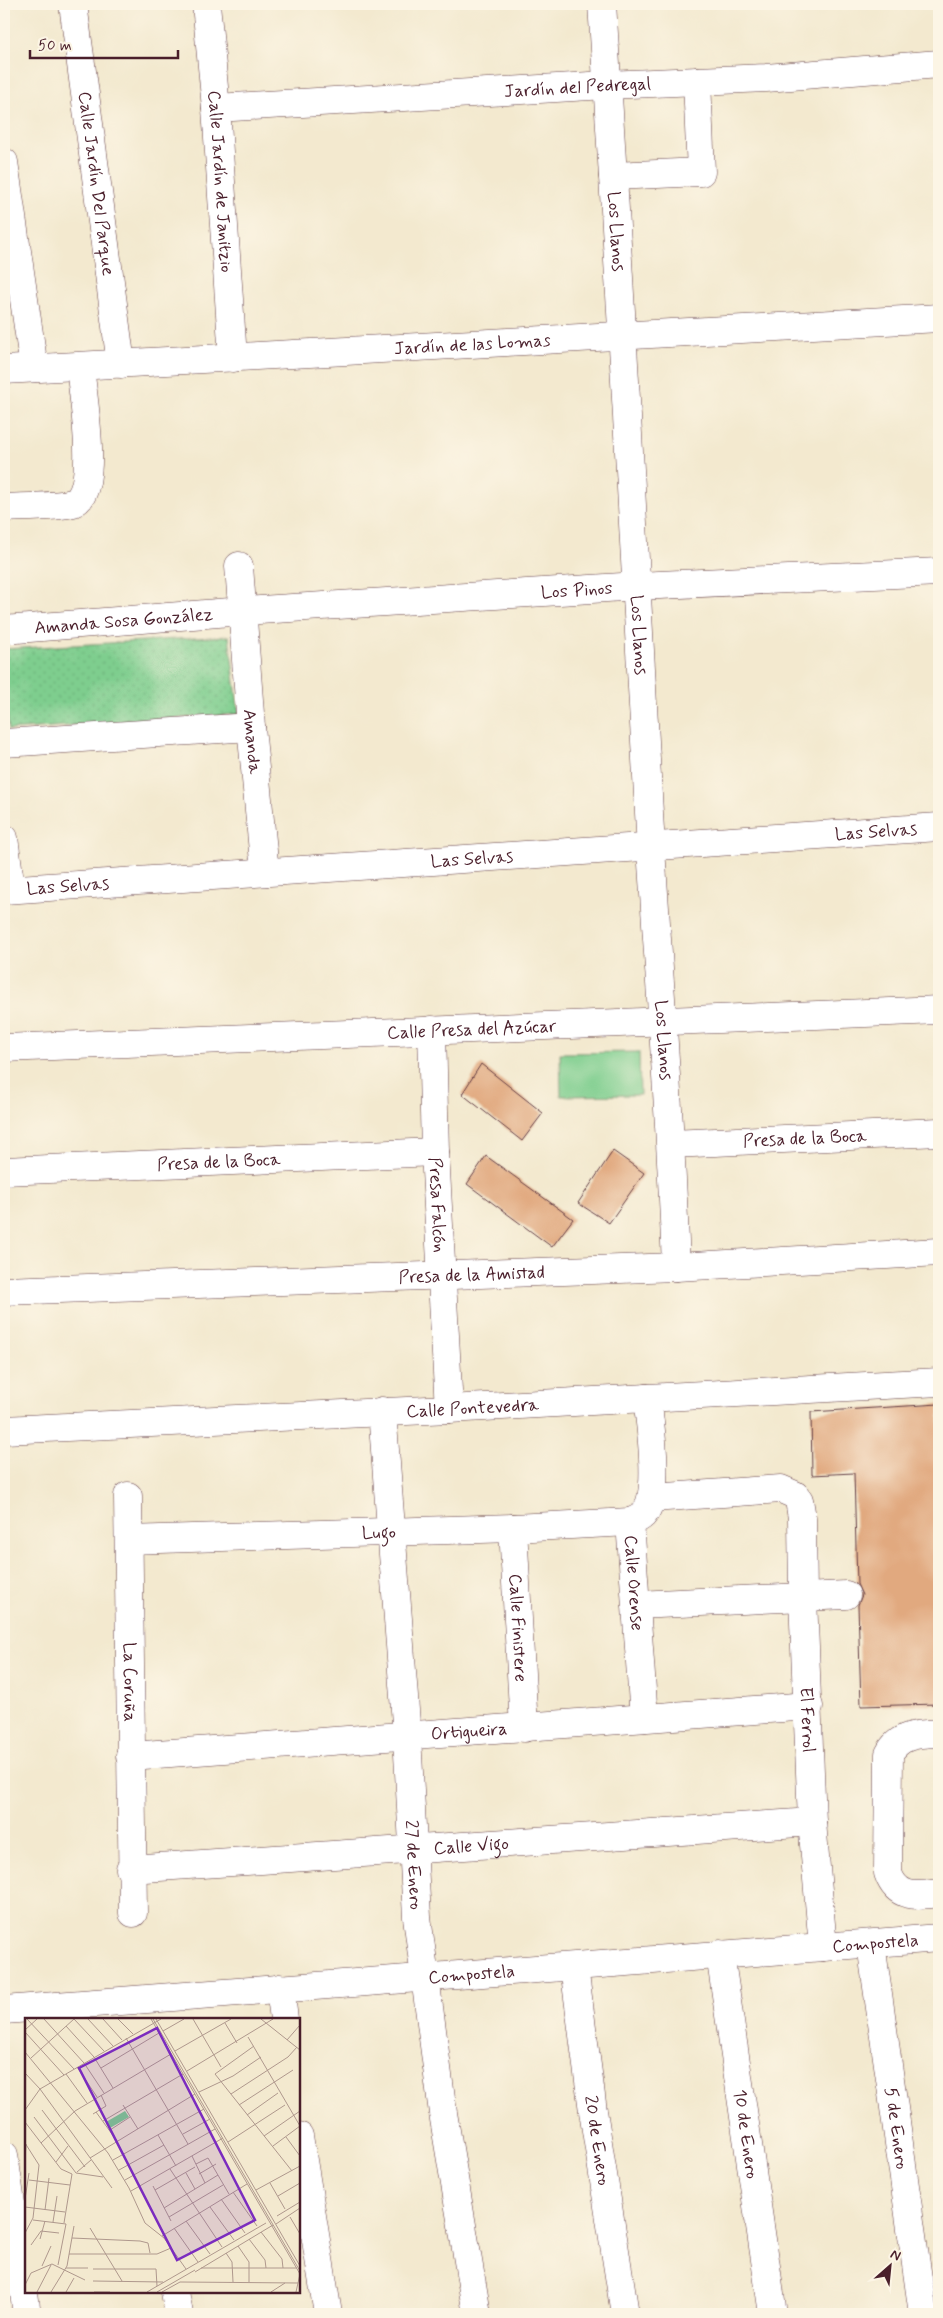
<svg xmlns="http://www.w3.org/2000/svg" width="943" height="2318" font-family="Mynerve,sans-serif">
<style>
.park{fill:url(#park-dots);stroke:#64765c}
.pitch{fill:#7ece8e;stroke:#64765c}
.building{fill:#e1a97f}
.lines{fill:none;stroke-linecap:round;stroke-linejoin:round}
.minor-casing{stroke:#633d44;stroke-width:29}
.minor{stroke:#fff;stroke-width:28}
.labels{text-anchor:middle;stroke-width:4.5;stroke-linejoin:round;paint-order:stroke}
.street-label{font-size:18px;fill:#4a1f2b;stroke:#fcf5e5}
.inset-road{fill:none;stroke:#af988d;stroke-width:1}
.view{fill:#7b2cbf;fill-opacity:0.15;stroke:#7b2cbf;stroke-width:2.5}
.inset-edge{fill:none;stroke:#4a1f2b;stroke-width:2.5}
</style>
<defs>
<pattern id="park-dots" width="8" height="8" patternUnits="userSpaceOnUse" patternTransform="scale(1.25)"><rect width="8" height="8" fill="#7ece8e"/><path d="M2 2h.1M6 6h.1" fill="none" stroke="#6eb07b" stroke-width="1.8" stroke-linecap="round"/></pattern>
</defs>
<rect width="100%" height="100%" fill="#fcf5e5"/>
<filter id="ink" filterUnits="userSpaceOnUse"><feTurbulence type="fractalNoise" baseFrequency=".02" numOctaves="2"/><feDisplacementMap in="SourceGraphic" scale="10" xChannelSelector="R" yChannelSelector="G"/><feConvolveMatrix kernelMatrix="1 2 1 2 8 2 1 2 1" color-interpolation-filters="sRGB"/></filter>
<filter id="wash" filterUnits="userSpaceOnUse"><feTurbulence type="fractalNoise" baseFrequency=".0096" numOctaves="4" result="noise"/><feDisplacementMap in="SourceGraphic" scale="20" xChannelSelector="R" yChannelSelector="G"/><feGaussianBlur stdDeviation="1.12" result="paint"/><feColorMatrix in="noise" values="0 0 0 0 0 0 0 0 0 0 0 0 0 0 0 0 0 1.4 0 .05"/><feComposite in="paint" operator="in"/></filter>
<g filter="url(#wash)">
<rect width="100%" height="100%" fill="#f3e9cf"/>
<path class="park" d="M229 636 239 714 9 730 4 691V649Z"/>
<path class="pitch" d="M639 1052 640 1095 561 1096 560 1053Z"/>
<g id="blocks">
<g class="building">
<path d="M481 1064 543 1113 522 1141 462 1094Z"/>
<path d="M613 1151 644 1173 609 1223 578 1203Z"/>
<path d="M486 1156 573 1219 552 1247 467 1184Z"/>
<path d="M939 1404V1704L861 1706 858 1605 862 1595 857 1584 854 1473 812 1475 811 1412Z"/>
</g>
</g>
</g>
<g filter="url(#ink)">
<use href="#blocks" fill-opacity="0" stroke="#633d44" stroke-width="1"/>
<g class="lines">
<g class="minor-casing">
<g id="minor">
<path id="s1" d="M73 4 121 364"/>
<path id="s2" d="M206 4 216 108 233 358"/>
<path id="s3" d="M602 4C621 285 635 567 651 848 660 988 671 1128 676 1267"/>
<path id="s4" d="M216 108 607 85 766 78 939 64"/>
<path d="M4 162 34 368"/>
<path d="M613 176 701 172 697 81"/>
<path id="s5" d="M4 370 939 318"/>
<path d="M4 508C20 507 59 507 73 503 101 493 82 391 80 367"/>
<path id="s6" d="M239 566 251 727 265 872"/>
<path id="s7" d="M4 630 243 611 638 586 939 572"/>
<path d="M4 743 251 727"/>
<path d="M4 838 11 889"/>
<path id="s8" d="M4 890 939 827"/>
<path id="s9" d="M432 1030 435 1152 449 1409"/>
<path id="s10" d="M4 1048 939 1010"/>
<path id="s11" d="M671 1144 939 1132"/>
<path id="s12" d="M4 1171 435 1152"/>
<path id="s13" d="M4 1291 676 1267 939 1252"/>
<path id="s14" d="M382 1411 407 1736 417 1917 443 2113 477 2314"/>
<path id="s15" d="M4 1430 449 1409 939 1382"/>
<path id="s16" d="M128 1496 133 1913"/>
<path id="s17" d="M652 1498 781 1489 795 1495 799 1500 802 1518 803 1598 812 1822 823 1947"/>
<path id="s18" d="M630 1522 644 1718"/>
<path id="s19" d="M513 1528 524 1728"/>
<path id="s20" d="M129 1540 513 1528 630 1522C635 1520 639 1519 643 1515 662 1495 650 1424 647 1398"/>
<path d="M637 1605 846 1595"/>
<path d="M939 1733C918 1734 899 1734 889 1754L888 1873C897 1899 916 1896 939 1893"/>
<path id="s21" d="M130 1756 809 1706"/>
<path id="s22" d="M130 1869 812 1822"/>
<path id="s23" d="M871 1944 923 2314"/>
<path id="s24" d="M720 1954 773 2314"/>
<path id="s25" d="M574 1967 593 2111 625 2314"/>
<path d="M280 1988 284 2019"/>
<path id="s26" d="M4 2010 939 1938"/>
<path d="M299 2136 328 2314"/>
<path d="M4 2155 27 2314"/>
<path d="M175 2292 179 2314"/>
</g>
</g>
<use href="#minor" class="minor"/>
</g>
</g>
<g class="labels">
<g class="street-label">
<text dy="6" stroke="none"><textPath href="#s4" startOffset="362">Jardín del Pedregal</textPath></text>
<text dy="6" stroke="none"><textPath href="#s2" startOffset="178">Calle Jardín de Janitzio</textPath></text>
<text dy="6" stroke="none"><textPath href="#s1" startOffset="181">Calle Jardín Del Parque</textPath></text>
<text dy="6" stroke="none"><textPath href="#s3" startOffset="228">Los Llanos</textPath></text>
<text dy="6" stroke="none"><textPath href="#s5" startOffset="469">Jardín de las Lomas</textPath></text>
<text dy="6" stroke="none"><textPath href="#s7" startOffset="574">Los Pinos</textPath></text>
<text dy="6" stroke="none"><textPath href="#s7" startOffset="120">Amanda Sosa González</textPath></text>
<text dy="6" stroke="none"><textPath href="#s3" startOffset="632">Los Llanos</textPath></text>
<text dy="6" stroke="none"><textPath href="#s6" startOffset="176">Amanda</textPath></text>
<text dy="6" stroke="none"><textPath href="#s8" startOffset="874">Las Selvas</textPath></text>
<text dy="6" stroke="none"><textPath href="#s8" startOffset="469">Las Selvas</textPath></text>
<text dy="6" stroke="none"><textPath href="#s8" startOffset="64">Las Selvas</textPath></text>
<text dy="6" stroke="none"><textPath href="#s10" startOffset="468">Calle Presa del Azúcar</textPath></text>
<text dy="6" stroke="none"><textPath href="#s3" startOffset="1038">Los Llanos</textPath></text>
<text dy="6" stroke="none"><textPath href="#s11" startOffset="134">Presa de la Boca</textPath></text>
<text dy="6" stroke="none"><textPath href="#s12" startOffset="215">Presa de la Boca</textPath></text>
<text dy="6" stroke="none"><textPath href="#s9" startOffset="175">Presa Falcón</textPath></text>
<text dy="6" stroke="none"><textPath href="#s13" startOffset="468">Presa de la Amistad</textPath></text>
<text dy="6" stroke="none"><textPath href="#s15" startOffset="469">Calle Pontevedra</textPath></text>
<text dy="6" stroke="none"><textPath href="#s20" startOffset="250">Lugo</textPath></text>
<text dy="6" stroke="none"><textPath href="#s18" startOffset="61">Calle Orense</textPath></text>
<text dy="6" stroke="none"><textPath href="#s19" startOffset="100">Calle Finistere</textPath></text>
<text dy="6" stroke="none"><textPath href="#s16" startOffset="186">La Coruña</textPath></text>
<text dy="6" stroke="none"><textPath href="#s17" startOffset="371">El Ferrol</textPath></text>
<text dy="6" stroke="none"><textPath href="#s21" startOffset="340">Ortigueira</textPath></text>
<text dy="6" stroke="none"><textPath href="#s22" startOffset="342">Calle Vigo</textPath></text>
<text dy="6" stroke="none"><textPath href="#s14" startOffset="455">27 de Enero</textPath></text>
<text dy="6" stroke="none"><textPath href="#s26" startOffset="874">Compostela</textPath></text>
<text dy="6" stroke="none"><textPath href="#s26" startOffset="469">Compostela</textPath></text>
<text dy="6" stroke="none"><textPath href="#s23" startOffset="186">5 de Enero</textPath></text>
<text dy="6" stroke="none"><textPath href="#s24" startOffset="182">10 de Enero</textPath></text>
<text dy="6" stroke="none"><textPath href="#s25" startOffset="175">20 de Enero</textPath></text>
</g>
</g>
<g transform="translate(25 2018)">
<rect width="275" height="275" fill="#f3e9cf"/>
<path d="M100 93 104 99 85 110 81 104Z" fill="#7ece8e"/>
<path class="inset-road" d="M2 1 49 51M19 1 59 45 79 75M49 1 79 33M63 1 88 28M78 1 97 22M93 1 108 16M126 1 275 256M128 1 275 253M131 1 275 248M168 1 196 49M236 1 275 32M200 5 212 25M41 8 69 39 88 70M0 12 12 1M138 13 159 1M0 14 39 57M223 19 275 108M101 20 163 126M262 22 275 7M229 28 190 56 267 153M150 33 206 1M0 34 83 135 104 170 120 205 139 220 161 251M6 40 49 1M52 49 72 79M76 50 134 15M162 53 248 1M0 55 15 71 87 170M41 56 62 85M174 74 208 58 236 39M206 76 263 39 272 29M98 87 113 111M214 87 268 52M0 92 15 71 136 1M17 92 60 149M71 94 92 123M68 96 81 88 76 77M222 97 253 75M9 99 51 155 78 159M78 103 158 56M0 104 36 151 47 156M85 112 105 99M158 116 185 101M133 117 151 148M239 118 275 93M261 119 275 138M203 124 260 87M0 125 14 147 8 200 0 215M16 125 50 93 146 36M248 128 275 108M167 138 180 165M65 140 170 76M0 141 1 126M88 142 179 91M31 144 43 128M171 146 183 140 204 176M145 151 197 229M94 152 139 127M52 154 66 142M161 155 170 171M174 156 191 146M4 162 45 167M100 162 190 111M245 165 260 191M114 168 139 216M128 168 146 203M130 172 170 149M231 172 275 148M106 173 198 120M208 174 232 208M253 178 275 165M0 181 4 155M196 181 220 215M0 189 40 194M185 189 209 222M139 190 193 157M20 192 24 160M252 198 275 184M144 199 198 167M265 199 275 216M8 202 41 206 33 247M161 203 185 236M28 204 32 178M39 205 47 156M251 206 275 190M65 210 97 263M149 210 173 244M236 214 257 241 258 250M137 218 222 166M47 220 115 223 123 225 125 235M15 221 20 203M224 221 240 242 241 250M6 227 16 213 34 215M213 228 224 244V264M201 235 207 244 208 264M44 236H132L146 230M17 248 26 228M41 250H63M176 250H272M68 251H131L132 268M170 254 248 207M68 263 138 264M0 267 6 255 27 246 60 262M12 274 26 247M26 274 42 248 49 208M41 274 49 260M69 274H85M122 274 241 205M132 274 170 252M137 274 155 264 273 265M246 274 260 265M271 274 275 256"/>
<path class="view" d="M132 10 230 202 152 242 54 50Z"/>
<rect width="275" height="275" class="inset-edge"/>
</g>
<rect width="943" height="2318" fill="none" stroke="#fcf5e5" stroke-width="20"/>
<g transform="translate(890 2266) rotate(27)" stroke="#fcf5e5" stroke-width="4" paint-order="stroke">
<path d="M0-4L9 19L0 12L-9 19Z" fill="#4a1f2b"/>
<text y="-8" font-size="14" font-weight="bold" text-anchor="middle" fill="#4a1f2b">N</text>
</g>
<path d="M30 50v8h148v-8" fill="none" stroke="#4a1f2b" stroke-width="2.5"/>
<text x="38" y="50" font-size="15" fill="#4a1f2b" stroke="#fcf5e5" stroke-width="4" paint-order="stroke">50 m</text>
</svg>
